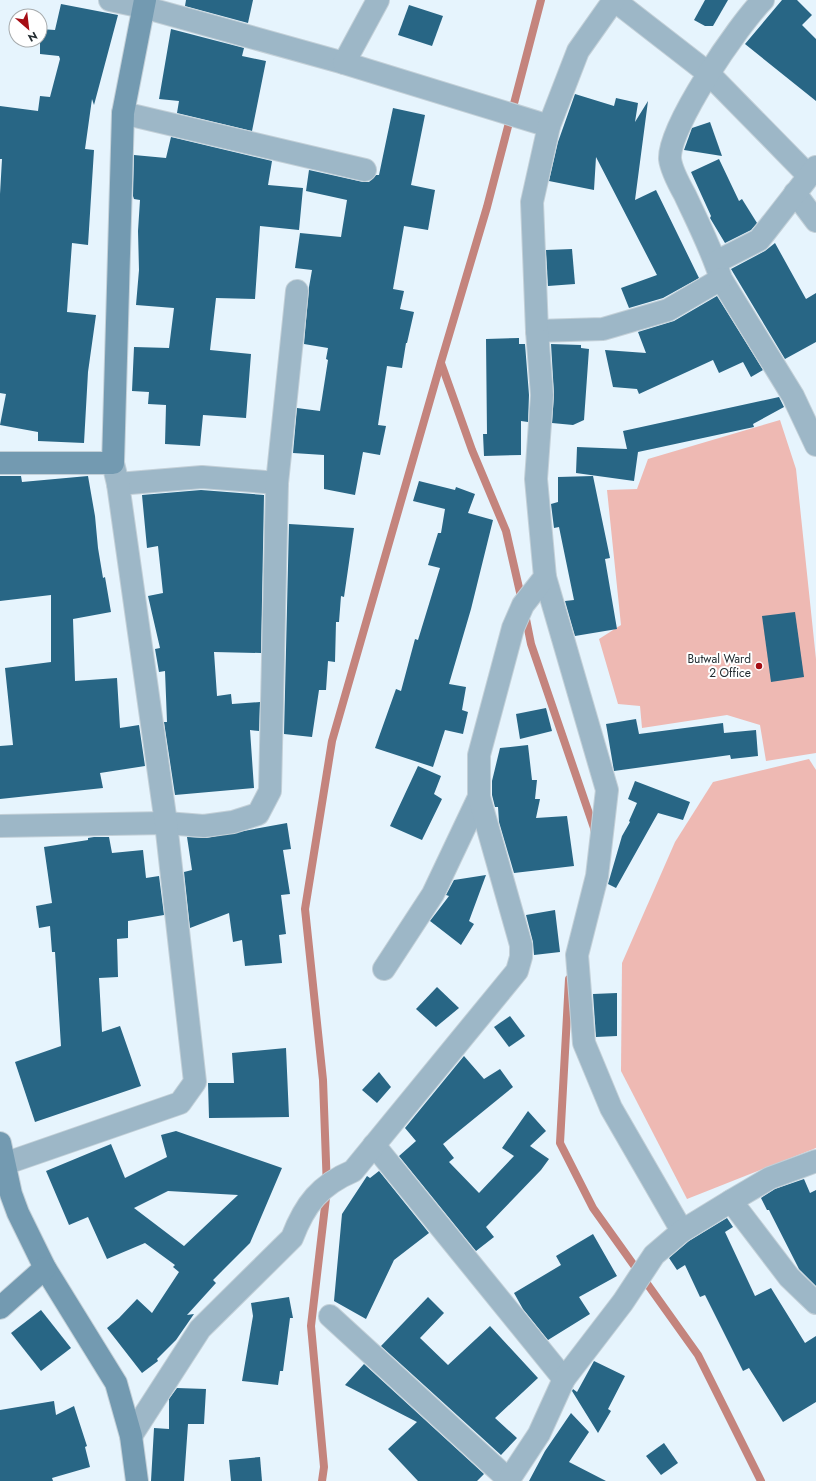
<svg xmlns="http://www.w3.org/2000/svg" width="816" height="1481" font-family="Jost,sans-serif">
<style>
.green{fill:#eeb9b3}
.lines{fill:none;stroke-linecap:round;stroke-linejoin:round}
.stream{stroke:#c4847d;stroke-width:8}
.building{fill:#286685;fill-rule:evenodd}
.street-casing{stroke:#c3d0d8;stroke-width:24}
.secondary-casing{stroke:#c3d0d8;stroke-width:24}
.street{stroke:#9db7c7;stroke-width:22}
.secondary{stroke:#739ab1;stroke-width:22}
.poi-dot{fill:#a50d14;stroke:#fff;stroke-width:1.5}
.labels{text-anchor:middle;stroke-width:4;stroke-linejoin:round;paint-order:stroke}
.poi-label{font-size:12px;fill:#232d32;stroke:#fff;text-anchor:end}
</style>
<rect width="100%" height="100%" fill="#e6f4fd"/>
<g class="green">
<path d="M780 420 796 469 816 659V753L766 761 760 725 727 715 642 728 640 706 618 704 599 639 621 625 607 490 637 489 648 459Z"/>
<path d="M809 759 816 770V1148L687 1199 621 1071 622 963 675 842 713 782Z"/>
</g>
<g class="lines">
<g class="stream">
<path d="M441 363 472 450 506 531 522 601"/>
<path d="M525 614 531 644 594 828V831"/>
<path d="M569 979 560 1143 593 1208 698 1355 761 1481"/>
<path d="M322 1481 324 1467 311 1326 327 1189 323 1080 305 909 332 741 441 362 487 207 541 0"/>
</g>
</g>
<g class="building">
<path d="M186 0H253L248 23 185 6Z"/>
<path d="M705 0H728L713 26H705L694 20Z"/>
<path d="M782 0H797L812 15 802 25 816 39V101L745 44Z"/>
<path d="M61 4 118 15 94 105 92 99 85 149 94 150 88 245 72 243 67 312 96 315 88 372 84 443 38 441V432L0 425 6 394 0 393V194L2 159H0V106L38 111 40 96 50 97 60 59 59 56 40 54V29L55 30Z"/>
<path d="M409 5 443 16 432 46 398 35Z"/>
<path d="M171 29 244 48 242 56 266 61 252 131 177 113 179 101 159 99Z"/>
<path d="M575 94 614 106 616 98 638 103 635 122 648 101 635 200 656 190 699 278 663 298 629 308 621 288 657 275 596 157 594 190 549 181 558 142Z"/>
<path d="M393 108 425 115 411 185 435 190 428 230 404 226 393 289 404 291 400 309 414 312 407 343H406L402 368 387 366 378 425 386 426 380 455 363 452 355 495 324 489V455L293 453 297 408 320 411 328 360 326 359 328 348 304 344 309 287 312 270 295 268 300 233 341 237 347 200 306 191 309 170 363 182H369L376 175H379Z"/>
<path d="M710 122 722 156 684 150 692 128Z"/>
<path d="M171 137 272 161 268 185 303 188 299 230 260 226 255 299 216 298 210 350 251 354 246 418 203 415 200 446 165 444 166 405 148 404 149 392 132 391 134 347 169 348 174 308 136 305 139 270 138 231 140 200 134 199 133 196 134 155 166 158Z"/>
<path d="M719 159 739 201 742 199 757 223 751 230 725 243 710 218 711 216 691 172Z"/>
<path d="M775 243 806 299 816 293V342L785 359 731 269 765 251Z"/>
<path d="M572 249 575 284 548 286 546 250Z"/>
<path d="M717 296 763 370 751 377 743 362 719 373 713 360 639 394 637 389 613 387 605 350 646 353 638 332 674 321Z"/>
<path d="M519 338V344H525L529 395 528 422 521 421V455L484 456 483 434H487L486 339Z"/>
<path d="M551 344 581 345V348L589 349 584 420 573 425 552 423 554 394Z"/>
<path d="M779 397 784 407 753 424 754 427 638 452 634 481 576 473 577 447 627 449 623 431Z"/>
<path d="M0 476H21L22 482 88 476 95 516 98 548 103 578 105 577 111 612 73 619 75 681 117 678 120 728 139 725 145 766 100 773 103 788 0 799V746L13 745 5 668 51 662V595L0 601Z"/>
<path d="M593 476 610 558 605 559 617 629 575 636 565 601 574 600 559 527 554 528 551 504 558 502V477Z"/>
<path d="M419 481 455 490 456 487 475 494 468 513 493 520 471 609 449 684 466 687 462 710 468 712 463 734 445 730 433 767 375 748 396 689 401 691 415 639 418 640 440 568 428 565 438 533H441L445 509 413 501Z"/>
<path d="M201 490 264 495 261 653 214 652 217 696 231 694 232 704 260 702 259 731 250 730 254 788 175 795 164 722H167L165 671 159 672 155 649 160 648 148 596 163 593 158 546 147 548 142 495Z"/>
<path d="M289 524 354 528 344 597 341 596 339 622H336L335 662 328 661 326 690H319L312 737 284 734Z"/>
<path d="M795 612 804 677 771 682 762 616Z"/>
<path d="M546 708 552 731 520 739 516 714Z"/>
<path d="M636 719 639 734 723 723 724 733 756 730 758 756 731 759 730 755 614 771 606 724Z"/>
<path d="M528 745 532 780H537L535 799H540L536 818 567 816 574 866 514 873 499 822 498 807H495L492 795V781L500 748Z"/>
<path d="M418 766 441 776 434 794 442 799 422 840 390 826Z"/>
<path d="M635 781 690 802 683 820 658 813 616 888 608 884 622 836 630 822 629 821 637 803 628 799Z"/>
<path d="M287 823 291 849 283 850 290 894 281 895 286 934 279 935 282 963 245 966 242 940 233 942 229 913 190 928 184 872 192 870 187 837 206 838Z"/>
<path d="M94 837H109L112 853 143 850 146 878 159 876 164 915 128 921V938L117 939 118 977 99 978 102 1032 120 1026 141 1086 35 1122 15 1062 61 1046 55 952H52L50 926 39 928 36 906 52 903 44 847 88 840V838Z"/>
<path d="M486 875 469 921 474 924 461 945 430 921 449 896 446 895 454 880Z"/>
<path d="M555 910 560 952 534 955 533 942 526 915Z"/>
<path d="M437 987 459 1008 436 1027 416 1009Z"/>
<path d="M617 993V1036L596 1037 593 994Z"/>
<path d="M510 1016 525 1036 509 1047 494 1027Z"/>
<path d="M286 1048 289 1117 209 1118 208 1083H234L232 1053Z"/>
<path d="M464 1056 484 1079 500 1069 513 1087 443 1144 454 1158 449 1162 479 1193 514 1156 502 1148 528 1111 546 1131 530 1146 549 1159 541 1170 486 1227 494 1237 476 1251 399 1156 416 1141 405 1128Z"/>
<path d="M379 1072 391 1087 377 1103 362 1090Z"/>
<path d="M176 1131 282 1168 250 1243 213 1280 216 1283 187 1315 194 1314 176 1340 157 1359 158 1361 142 1373 107 1328 119 1318 137 1299 152 1313 179 1272 173 1267 175 1265 145 1243 107 1259 88 1217 69 1225 46 1171 111 1144 125 1178 167 1157 161 1135ZM168 1191 238 1195 184 1246 134 1208Z"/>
<path d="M379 1171 429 1233 394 1260 366 1319 334 1301 342 1214 367 1176 370 1178Z"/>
<path d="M804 1179 810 1193 816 1190V1286L799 1269 769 1210H767L761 1198 775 1189Z"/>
<path d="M727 1218 733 1227 725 1232 755 1296 771 1288 805 1343 816 1336V1402L783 1422 749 1368 743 1371 705 1295 700 1297 685 1265 677 1270 669 1258 689 1241Z"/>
<path d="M593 1234 617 1276 579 1297 590 1314 548 1340 523 1309 514 1293 561 1265 556 1256Z"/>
<path d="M289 1297 293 1318H290L283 1371H280L278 1385 242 1381 253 1316 251 1303Z"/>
<path d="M428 1297 444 1313 420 1338 448 1365 490 1326 538 1378 495 1418 517 1438 501 1455 381 1346Z"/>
<path d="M41 1310 71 1348 41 1371 11 1333Z"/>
<path d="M594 1361 625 1376 608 1409 611 1411 598 1433 572 1391 573 1389 577 1392Z"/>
<path d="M364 1364 484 1474 477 1481H418L388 1449 417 1422 345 1385Z"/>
<path d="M177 1388 206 1389 204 1424H188L184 1481H151L154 1428 169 1429V1399Z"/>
<path d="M54 1401 56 1415 74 1406 87 1446 85 1447 90 1467 52 1478 53 1481H0V1410Z"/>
<path d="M571 1413 589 1432 569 1462 606 1481H529L545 1451Z"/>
<path d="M664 1443 678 1463 661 1475 646 1456Z"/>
<path d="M260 1457 262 1481H231L229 1460Z"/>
</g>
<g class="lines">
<g class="street-casing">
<g id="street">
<path d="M110 0 143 7 344 63"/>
<path d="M378 0 344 63 549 126"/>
<path d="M614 0 708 73 808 175"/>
<path d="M763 0C739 24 668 127 670 159 671 168 680 186 685 195 698 223 712 250 721 279L793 396 816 445"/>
<path d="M123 113 365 170"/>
<path d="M795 193 816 221"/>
<path d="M716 262 759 240 816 167"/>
<path d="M537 331 603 329 668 310 721 279"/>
<path d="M118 484 202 477 277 483"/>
<path d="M545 577 607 790 597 876 577 955 584 1043 611 1108 682 1231"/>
<path d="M0 826 166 823 204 826 233 822 258 814 270 791 277 483 297 291"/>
<path d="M384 969 433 894 479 797"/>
<path d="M374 1145 564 1379"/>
<path d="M4 1164 180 1103 195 1082 166 823 118 484 113 463"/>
<path d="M731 1201 789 1277 816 1303"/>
<path d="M330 1316 509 1480"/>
<path d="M131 1436 200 1329 292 1238C305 1204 320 1185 353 1171L517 971 521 957V945L479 797V755L513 628 523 605 545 577 536 479 542 395 537 331 532 202 549 126 578 51 614 0"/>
<path d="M508 1481 539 1434 564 1379 623 1302 654 1255 682 1231 731 1201 770 1178 816 1161"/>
</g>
</g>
<g class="secondary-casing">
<g id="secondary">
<path d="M0 463H113L123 113 145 0"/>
<path d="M0 1143 11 1194 18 1213 45 1268 116 1383 131 1436 137 1481"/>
<path d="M0 1308 45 1268"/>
</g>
</g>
<use href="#street" class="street"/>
<use href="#secondary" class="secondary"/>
</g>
<circle class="poi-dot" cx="759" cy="666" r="4"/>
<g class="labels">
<g class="poi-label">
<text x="751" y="663">Butwal Ward<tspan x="751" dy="14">2 Office</tspan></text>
</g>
</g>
<g transform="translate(28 28) rotate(152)"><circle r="19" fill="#ffffff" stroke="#a7abad"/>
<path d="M0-3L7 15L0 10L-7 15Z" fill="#a50d14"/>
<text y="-6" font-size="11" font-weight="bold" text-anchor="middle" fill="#232d32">N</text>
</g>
</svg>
